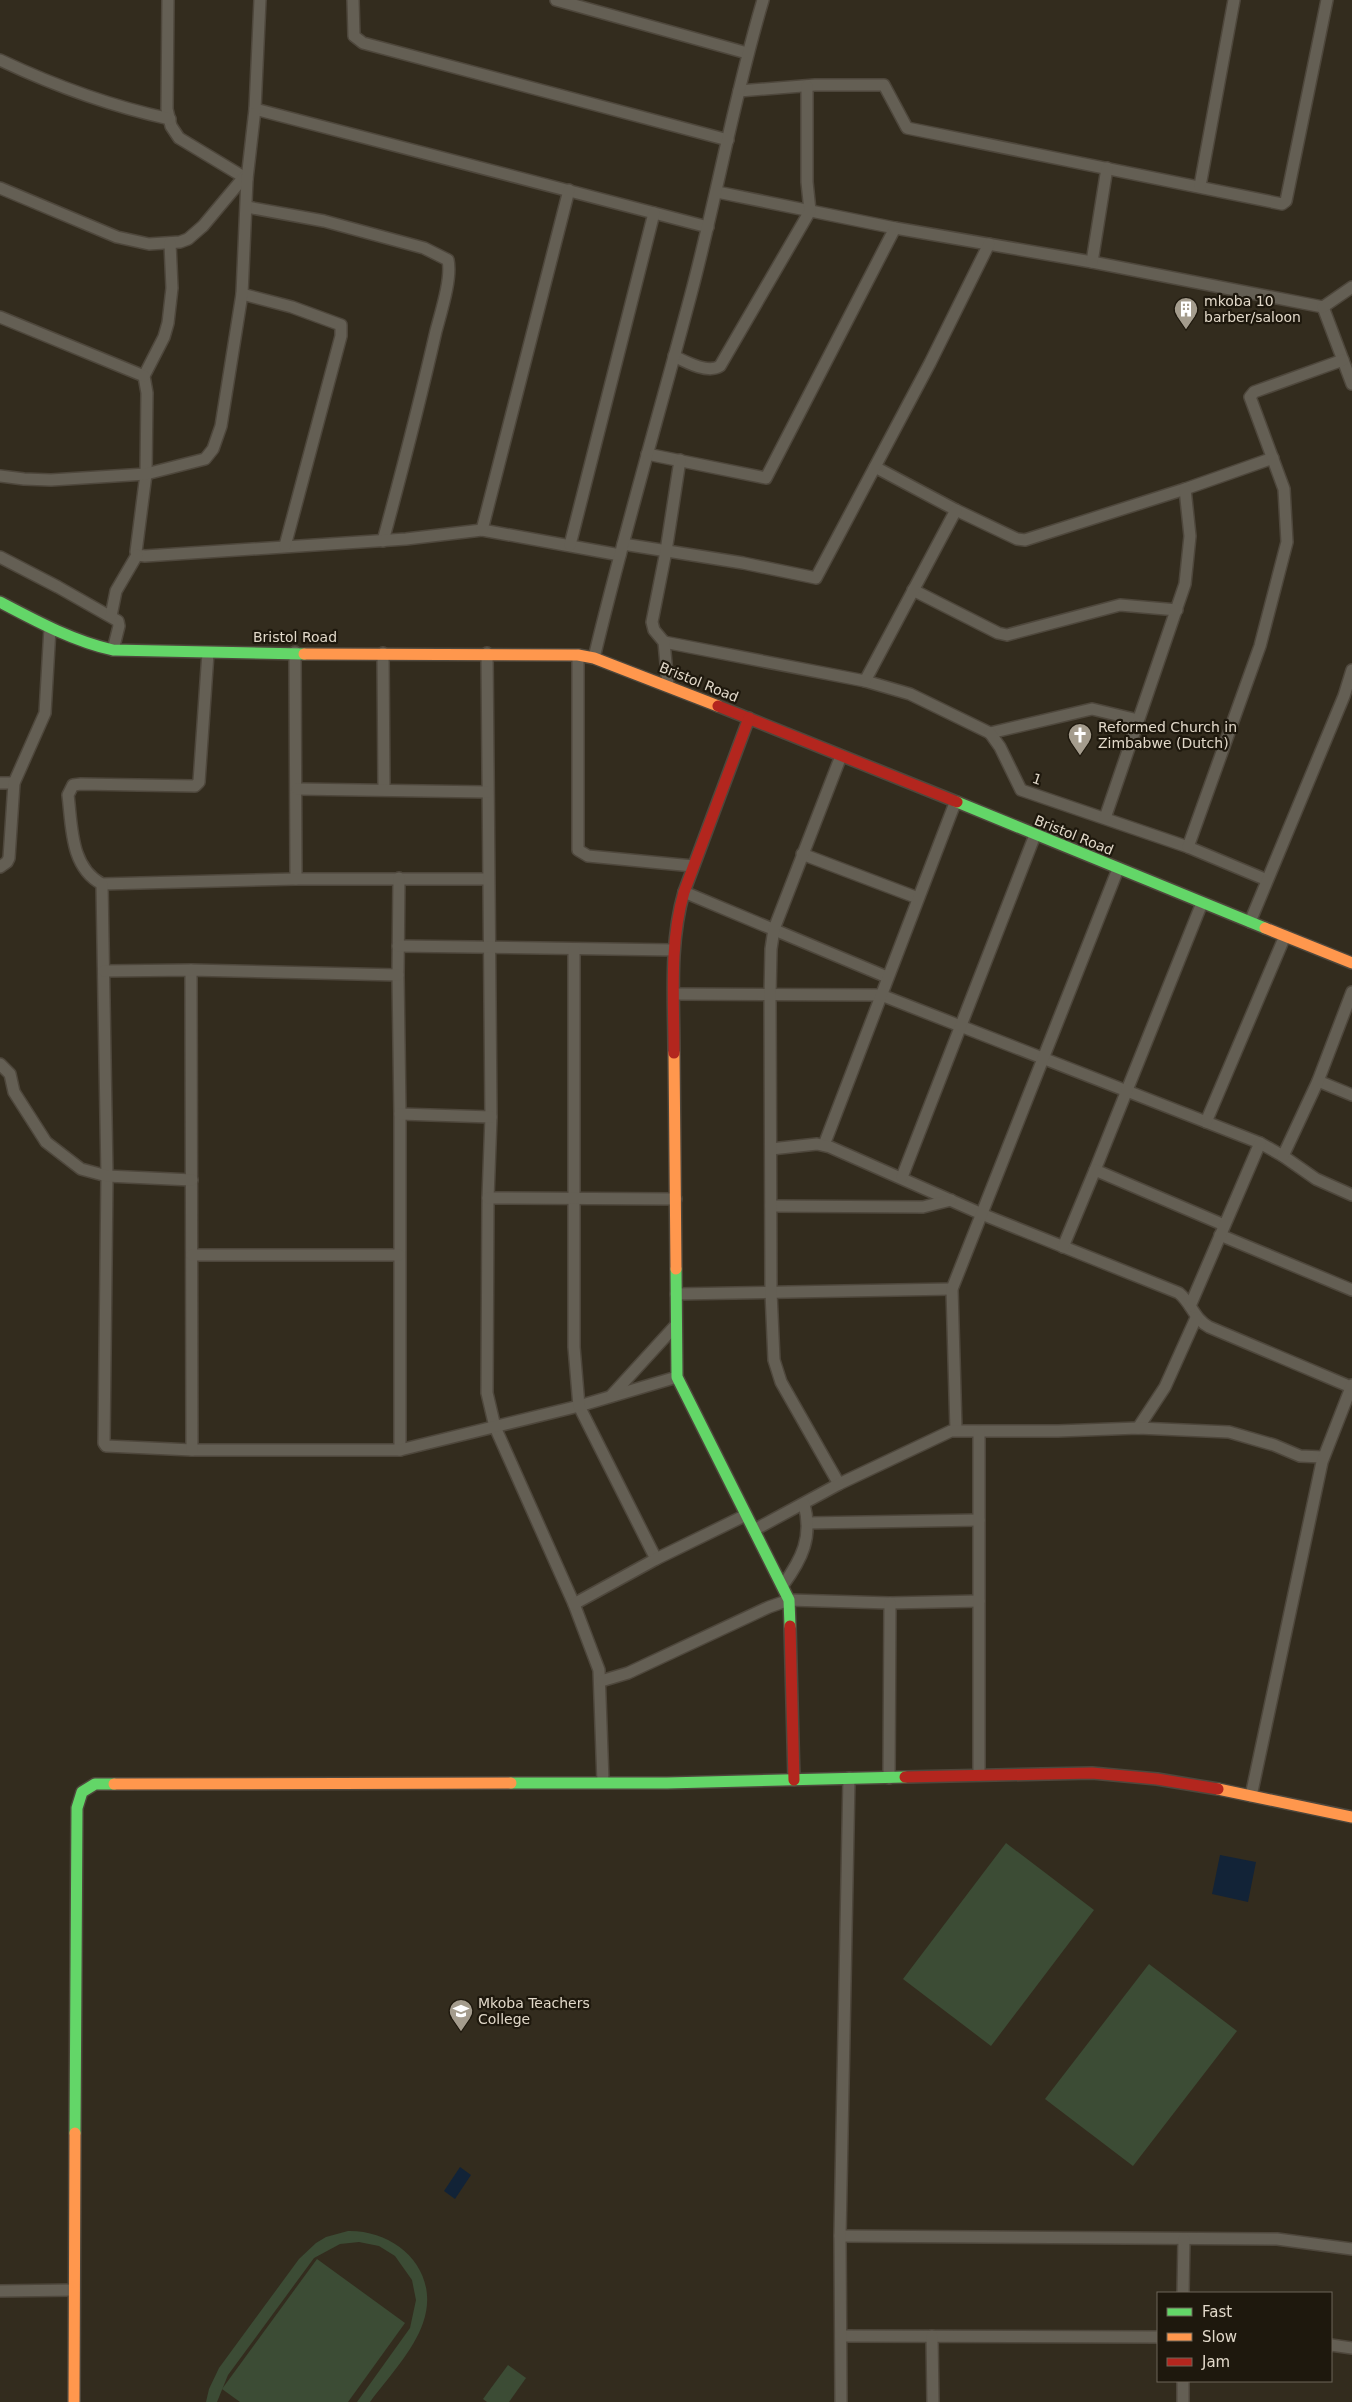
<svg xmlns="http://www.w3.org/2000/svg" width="1352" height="2402" font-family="'DejaVu Sans',sans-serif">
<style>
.green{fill:#3c4c35}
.water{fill:#122337}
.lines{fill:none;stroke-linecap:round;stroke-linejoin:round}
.street-casing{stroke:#4e473c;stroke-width:14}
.fast-casing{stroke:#4e473c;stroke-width:14}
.slow-casing{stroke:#4e473c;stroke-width:14}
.jam-casing{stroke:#4e473c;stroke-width:14}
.street{stroke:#645f54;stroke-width:11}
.fast{stroke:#63d668;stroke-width:11}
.slow{stroke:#ff974d;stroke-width:11}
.jam{stroke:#b3261e;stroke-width:11}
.labels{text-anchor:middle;stroke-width:4.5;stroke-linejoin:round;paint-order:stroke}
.poi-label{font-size:14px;fill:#e1d8c9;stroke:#1e180d;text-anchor:start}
.street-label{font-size:14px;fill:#e1d8c9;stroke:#1e180d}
</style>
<rect width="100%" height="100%" fill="#332c1e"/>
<g class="green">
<path d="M1006 1843 1094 1910 991 2046 903 1979Z"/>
<path d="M1149 1964 1237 2031 1133 2166 1045 2099Z"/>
<path d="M348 2231C398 2230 441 2272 423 2323 414 2350 387 2379 370 2402H357L410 2328 416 2300 412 2280 395 2256 379 2246 359 2242 340 2244 314 2258 228 2375 217 2402H206L209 2389 219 2368 299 2259 316 2243 326 2237Z"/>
<path d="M317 2259 405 2323 348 2402H240L222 2389Z"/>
<path d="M508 2365 526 2378 509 2402H487L483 2399Z"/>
</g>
<g class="water">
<path d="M1220 1855 1256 1862 1248 1902 1212 1894Z"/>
<path d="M460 2167 471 2175 455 2199 444 2191Z"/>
</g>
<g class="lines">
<g class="street-casing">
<g id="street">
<path d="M168 0 167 109 171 126 179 138 247 179"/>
<path d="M353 0 354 36 363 43 728 140"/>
<path d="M556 0 747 53"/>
<path d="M0 60C55 86 110 106 170 119"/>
<path d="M739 91 815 85H884L907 128 1282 204 1286 201 1327 0"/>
<path d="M255 109 708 227"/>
<path d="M1200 186 1234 0"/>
<path d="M0 188 117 237 149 244 180 242 188 239 203 226 244 177"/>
<path d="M717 192 895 228 1092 262 1323 307 1352 384"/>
<path d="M247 207 324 221 424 248 448 260C452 278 441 312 436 331 420 401 402 471 383 541"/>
<path d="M170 243 172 288 168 323 164 337 144 376 147 393 146 474 136 552 137 555 145 556 406 539 482 530 620 555"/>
<path d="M1092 262 1107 168"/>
<path d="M242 294 292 307 341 325V336L285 546"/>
<path d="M1323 307 1352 287"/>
<path d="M0 317 144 376"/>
<path d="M674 356C686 362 708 374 720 366L810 211 807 182V86"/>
<path d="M647 454 766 478 895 228"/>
<path d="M875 467 956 510 1017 539 1025 540 1185 489 1273 458"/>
<path d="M0 476 24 479 51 480 146 474 205 459 213 449 221 426 242 294 247 179 255 109 260 0"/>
<path d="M482 530 569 190"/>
<path d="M623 544 743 563 816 578 930 363 989 244"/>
<path d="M570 545 654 213"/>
<path d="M0 557 58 587 118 621 119 626 113 650"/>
<path d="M913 590 998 633 1007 635 1120 605 1177 610"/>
<path d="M111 616 116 591 137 555"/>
<path d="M664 642 865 681 910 694 990 733 1092 709 1138 720"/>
<path d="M295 652 296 879"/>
<path d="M208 653 199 782 195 786 81 784 73 785 68 795C72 826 70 867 102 884L296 879H487"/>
<path d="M383 653 384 789"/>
<path d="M487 653 491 1117 488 1198 487 1393 495 1427 574 1604 599 1670 603 1782"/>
<path d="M578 655V850L588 856 693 866"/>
<path d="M594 658C623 536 659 415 691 294 717 196 734 97 763 0"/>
<path d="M865 681 956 510"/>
<path d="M668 685 664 642 654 630 652 622 666 551 680 460"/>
<path d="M990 733 1000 747 1021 790 1188 847 1267 880"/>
<path d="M0 783H14"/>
<path d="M297 789 487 792"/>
<path d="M1105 818 1185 584 1190 536 1185 489"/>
<path d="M1188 847 1260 646 1287 542 1284 489 1250 397 1254 392 1343 360"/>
<path d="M802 854 918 898"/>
<path d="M0 867 7 862 9 858 14 783 45 713 50 628"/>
<path d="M399 878 398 975 400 1114V1450"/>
<path d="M102 884 107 1176 104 1443 106 1446 192 1450H400L579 1406 677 1377"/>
<path d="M684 892 887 977"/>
<path d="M1250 922 1344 696 1352 670"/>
<path d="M398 946 674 950"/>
<path d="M574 949V1347L579 1406 656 1559"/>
<path d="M191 970 192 1450"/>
<path d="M104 971 191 970 398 975"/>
<path d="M675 994 881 995 1260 1143 1283 1156 1316 1179 1352 1195"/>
<path d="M0 1064 10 1074 14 1092 46 1142 81 1169 107 1176 192 1180"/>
<path d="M1318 1081 1352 1095"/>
<path d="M400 1114 491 1117"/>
<path d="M1206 1122 1285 936"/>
<path d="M824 1145 955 803"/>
<path d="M771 1149 817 1144 830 1147 984 1215 1179 1293C1193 1305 1193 1318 1209 1327L1351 1387"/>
<path d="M1283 1156 1318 1081 1352 992"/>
<path d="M1095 1170 1202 903"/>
<path d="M902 1177 1035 835"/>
<path d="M488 1198 676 1199"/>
<path d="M771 1206 923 1207 951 1200"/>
<path d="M1220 1235 1352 1290"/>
<path d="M1063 1247 1095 1170 1224 1225"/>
<path d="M192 1255H399"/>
<path d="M676 1294 952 1289"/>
<path d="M1190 1306 1260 1143"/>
<path d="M612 1395 676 1325"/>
<path d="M1138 1428 1165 1387 1196 1318"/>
<path d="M956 1430 952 1289 1118 869"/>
<path d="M839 1484 781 1382 774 1360 771 1292 770 994 771 949 774 929 841 756"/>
<path d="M808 1523 979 1520"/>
<path d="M754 1530 839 1484 951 1431H1058L1138 1428 1229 1432 1274 1445 1300 1456 1323 1457"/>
<path d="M783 1585C802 1559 813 1537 804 1504"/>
<path d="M574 1604 656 1559 746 1515"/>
<path d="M601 1681 628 1673 769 1607 789 1600 890 1603 979 1601"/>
<path d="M979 1775V1432"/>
<path d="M889 1778 890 1603"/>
<path d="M1251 1796 1322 1462 1352 1385"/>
<path d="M840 2236 1277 2239 1352 2249"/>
<path d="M0 2291 74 2290"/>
<path d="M1183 2293 1184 2239"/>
<path d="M841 2336 1158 2337"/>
<path d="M932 2336 933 2402"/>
<path d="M1331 2345 1352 2348"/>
<path d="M1183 2381V2402"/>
<path d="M841 2402 840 2236 849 1778"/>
</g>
</g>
<g class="fast-casing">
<g id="fast">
<path d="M0 602C36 621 73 641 113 650L304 654"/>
<path d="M957 802 1265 928"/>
<path d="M676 1269 677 1377 789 1600 790 1626"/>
<path d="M511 1783H667L905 1777"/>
<path d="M75 2133 77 1808 82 1792 95 1784H114"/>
</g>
</g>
<g class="slow-casing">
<g id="slow">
<path d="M304 654 578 655 594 658 718 706"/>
<path d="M1265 928 1352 963"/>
<path d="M674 1053 676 1269"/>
<path d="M114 1784 511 1783"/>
<path d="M1218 1789 1352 1817"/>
<path d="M74 2402 75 2133"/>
</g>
</g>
<g class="jam-casing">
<g id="jam">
<path d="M718 706 957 802"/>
<path d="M674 1053C674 999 669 944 684 892L749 718"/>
<path d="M790 1626 794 1780"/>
<path d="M905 1777 1092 1773 1157 1779 1218 1789"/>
</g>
</g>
<use href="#street" class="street"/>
<use href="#fast" class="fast"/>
<use href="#slow" class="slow"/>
<use href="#jam" class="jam"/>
</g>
<defs>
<g id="building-pin" transform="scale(1.25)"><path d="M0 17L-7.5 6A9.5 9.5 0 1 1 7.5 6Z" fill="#a49c8d" stroke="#1e180d"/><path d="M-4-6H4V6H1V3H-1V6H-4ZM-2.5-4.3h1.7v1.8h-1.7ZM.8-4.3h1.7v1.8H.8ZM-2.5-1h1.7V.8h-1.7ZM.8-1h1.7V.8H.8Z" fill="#fff"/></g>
<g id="church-pin" transform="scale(1.25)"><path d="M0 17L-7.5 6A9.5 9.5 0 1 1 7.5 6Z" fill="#a49c8d" stroke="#1e180d"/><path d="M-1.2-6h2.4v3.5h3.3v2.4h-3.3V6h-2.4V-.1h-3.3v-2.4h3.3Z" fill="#fff"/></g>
<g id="university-pin" transform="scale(1.25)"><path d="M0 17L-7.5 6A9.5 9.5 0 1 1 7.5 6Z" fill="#a49c8d" stroke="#1e180d"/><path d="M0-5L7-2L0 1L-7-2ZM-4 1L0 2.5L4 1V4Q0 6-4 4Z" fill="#fff"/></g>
</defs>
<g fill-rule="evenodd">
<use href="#building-pin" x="1186" y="309"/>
<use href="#church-pin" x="1080" y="735"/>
<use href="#university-pin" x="461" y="2011"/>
</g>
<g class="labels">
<g class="poi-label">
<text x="1204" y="306">mkoba 10<tspan x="1204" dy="16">barber/saloon</tspan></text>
<text x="1098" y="732">Reformed Church in<tspan x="1098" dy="16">Zimbabwe (Dutch)</tspan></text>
<text x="478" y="2008">Mkoba Teachers<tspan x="478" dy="16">College</tspan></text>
</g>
<g class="street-label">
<text x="295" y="642">Bristol Road</text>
<text transform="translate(699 682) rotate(22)" y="5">Bristol Road</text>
<text transform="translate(1037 779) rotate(19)" y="5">1</text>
<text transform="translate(1074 835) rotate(22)" y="5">Bristol Road</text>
</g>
</g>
<rect x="1157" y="2292" width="175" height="90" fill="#1e180d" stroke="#6c6558"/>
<rect x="1167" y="2308" width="25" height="8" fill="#63d668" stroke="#6c6558"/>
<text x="1202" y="2317" font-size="15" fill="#e1d8c9">Fast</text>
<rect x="1167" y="2333" width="25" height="8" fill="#ff974d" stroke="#6c6558"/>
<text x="1202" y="2342" font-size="15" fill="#e1d8c9">Slow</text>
<rect x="1167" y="2358" width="25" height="8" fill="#b3261e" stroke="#6c6558"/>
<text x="1202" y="2367" font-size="15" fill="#e1d8c9">Jam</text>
</svg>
